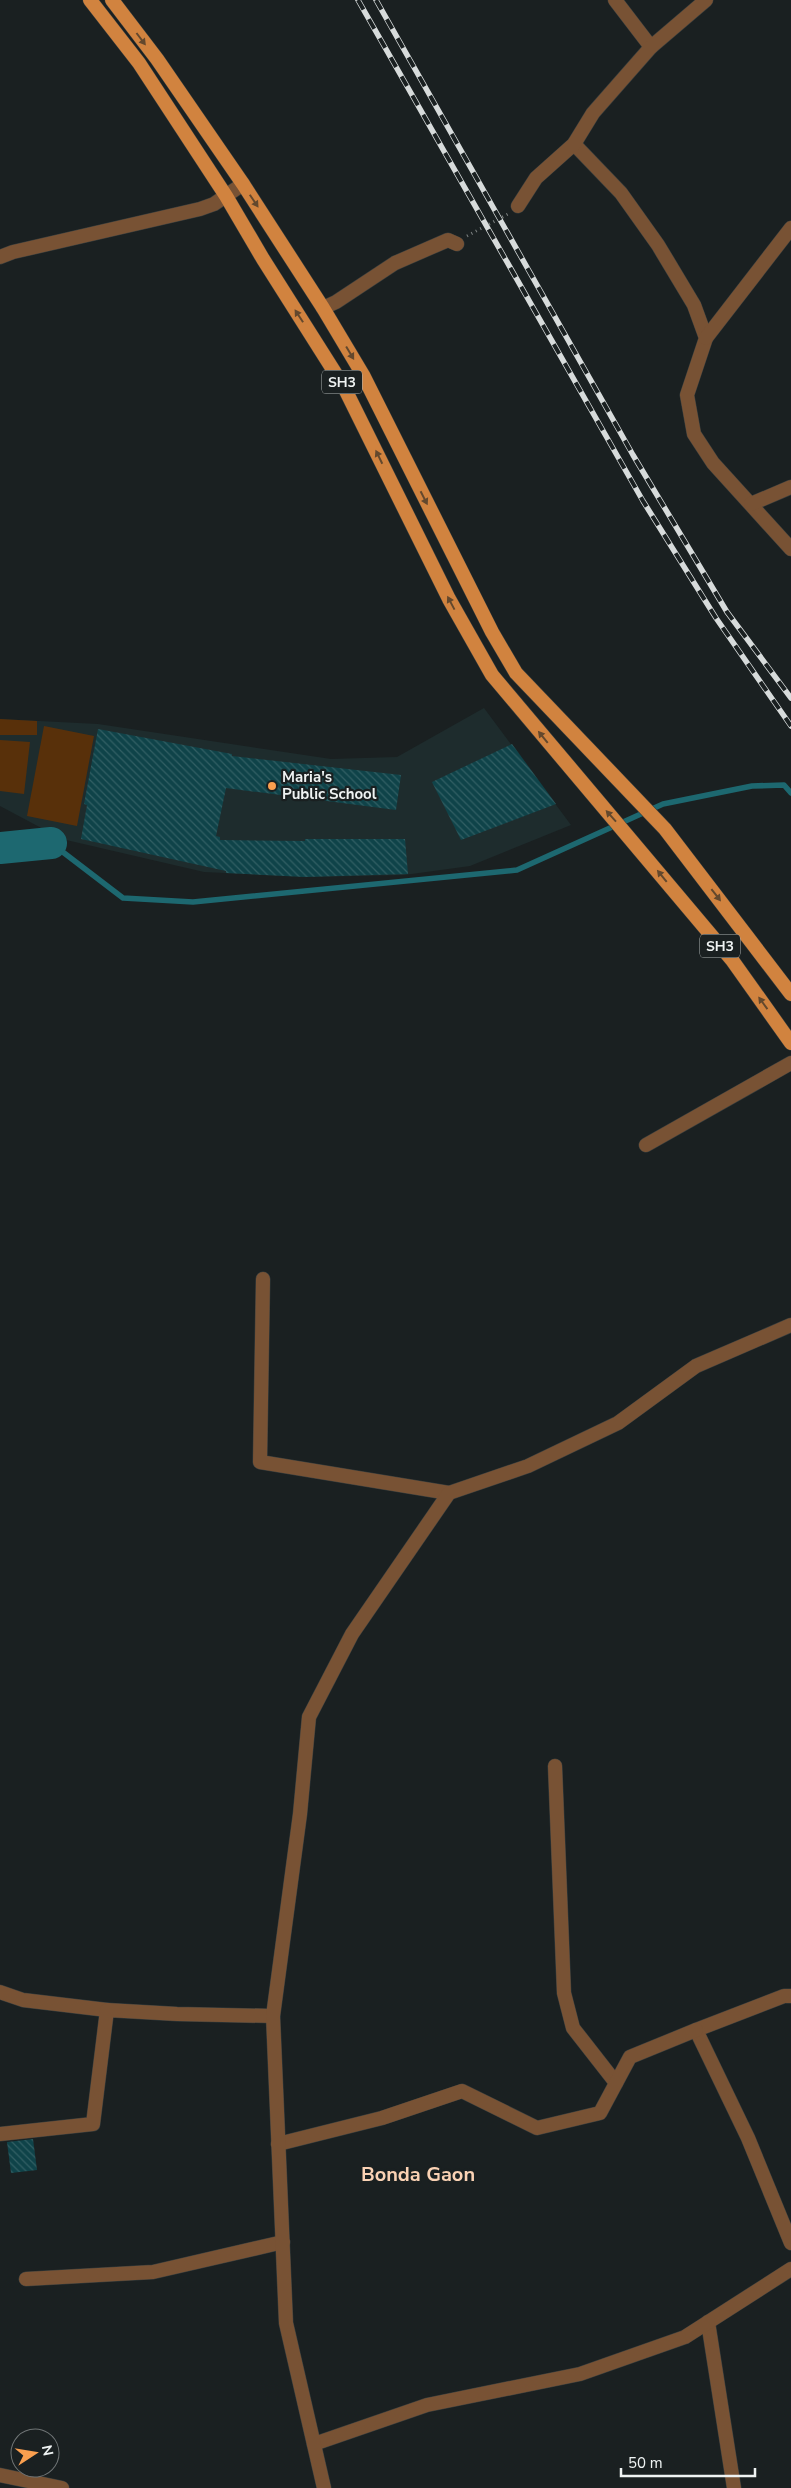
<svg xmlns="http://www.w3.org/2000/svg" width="791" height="2488" font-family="'Nunito Sans',sans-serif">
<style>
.built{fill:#1e2c2d}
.green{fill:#58300a}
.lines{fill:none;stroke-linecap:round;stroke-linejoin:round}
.stream{stroke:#1d6870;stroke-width:5.5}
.river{stroke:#1d6870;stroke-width:32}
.building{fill:url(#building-back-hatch)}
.minor-casing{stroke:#383e3e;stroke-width:15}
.primary-casing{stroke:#383e3e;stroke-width:15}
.path{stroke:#7d8282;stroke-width:3;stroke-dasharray:1 4;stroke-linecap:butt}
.minor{stroke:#785234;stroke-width:14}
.primary{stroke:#d1833f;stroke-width:14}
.rail-casing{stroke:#d7dbdb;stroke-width:5.5}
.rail{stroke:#1a2021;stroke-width:4;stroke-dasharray:11;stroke-linecap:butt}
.oneway{fill:#63482d}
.poi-dot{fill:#fa9f4f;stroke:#1a2021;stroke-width:2}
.labels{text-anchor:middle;stroke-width:4.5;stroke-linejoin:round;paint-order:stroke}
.shield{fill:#1a2021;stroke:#afb4b4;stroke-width:1}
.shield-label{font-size:14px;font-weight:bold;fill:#eff3f3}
.poi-label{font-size:15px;font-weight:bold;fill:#eff3f3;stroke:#1a2021;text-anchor:start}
.district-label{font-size:20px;font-weight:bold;fill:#fad2b4;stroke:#1a2021}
</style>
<defs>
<pattern id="building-back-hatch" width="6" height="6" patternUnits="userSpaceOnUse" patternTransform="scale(1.25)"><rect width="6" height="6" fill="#0f4349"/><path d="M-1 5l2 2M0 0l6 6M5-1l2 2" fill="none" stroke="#325f64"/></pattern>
</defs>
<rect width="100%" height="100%" fill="#1a2021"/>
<path class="built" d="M484 708 571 825 470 866 404 875 309 877 204 872 62 839 0 806V719L98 724 331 759 397 757Z"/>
<g class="green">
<path d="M0 719 37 721V735H0Z"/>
<path d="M44 726 94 736 77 826 27 816Z"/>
<path d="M0 740 30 742 24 794 0 791Z"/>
</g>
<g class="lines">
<path class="stream" d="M51 843 123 898 193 902 517 870 663 804 752 786 784 785 791 793"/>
<path class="river" d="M0 848 51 843"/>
</g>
<g class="building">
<path d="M98 729 232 754V756L401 775 396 810 226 788 216 836 220 837V840L305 841V839H405L408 874 305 877 226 873V871L81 839 87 805 84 804Z"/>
<path d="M512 744 556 804 461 840 432 782Z"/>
<path d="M33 2139 37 2170 11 2173 7 2142Z"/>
</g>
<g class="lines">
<g class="minor-casing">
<g id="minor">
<path d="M615 0 651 47"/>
<path d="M574 144 621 193 658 245 694 305 706 338 687 395 694 434 713 463 791 549"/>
<path d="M518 206 536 178 574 144 593 113 651 47 706 0"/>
<path d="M0 257 13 252 200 209 214 204 243 184"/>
<path d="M323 308 336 302 395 263 448 240 457 244"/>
<path d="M706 338 791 228"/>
<path d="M751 504 791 487"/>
<path d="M646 1145 791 1063"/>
<path d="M263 1279 260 1462 449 1493"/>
<path d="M555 1766 564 1993 573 2028 616 2083"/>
<path d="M0 1992 23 2000 107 2010"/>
<path d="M791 1996H784L696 2030 748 2138 791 2243"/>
<path d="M0 2134 93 2124 107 2010 177 2014 273 2016"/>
<path d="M278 2144 382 2118 462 2091 537 2128 600 2113 630 2057 696 2030"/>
<path d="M26 2279 153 2272 283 2242"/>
<path d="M708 2322 734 2488"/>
<path d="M314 2444 427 2405 580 2374 685 2337 791 2269"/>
<path d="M0 2475 62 2488"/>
<path d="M324 2488 286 2323 273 2016 300 1814 309 1717 352 1634 449 1493 528 1466 618 1423 696 1366 791 1325"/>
</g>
</g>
<g class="primary-casing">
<g id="primary">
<path d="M90 0 139 63 226 196 263 259 344 387 449 599 492 675 732 960 791 1043"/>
<path d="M112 0 157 59 243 184 323 308 363 375 492 632 516 673 665 829 791 994"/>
</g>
</g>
<path class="path" d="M467 236 508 214"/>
<use href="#minor" class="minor"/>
<use href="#primary" class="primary"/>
<g class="rail-casing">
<g id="rail">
<path d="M358 0 643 501 716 618 791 726"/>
<path d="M376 0 633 455 727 612 791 698"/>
</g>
</g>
<use href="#rail" class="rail"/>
</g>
<defs><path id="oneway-solid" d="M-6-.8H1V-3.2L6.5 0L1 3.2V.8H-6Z" transform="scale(1.25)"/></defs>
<g class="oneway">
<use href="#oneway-solid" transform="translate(141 39) rotate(53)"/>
<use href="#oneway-solid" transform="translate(254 201) rotate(56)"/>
<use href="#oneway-solid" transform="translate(299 316) rotate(-123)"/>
<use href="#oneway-solid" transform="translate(350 353) rotate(59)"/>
<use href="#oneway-solid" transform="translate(379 457) rotate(-116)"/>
<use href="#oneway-solid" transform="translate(424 498) rotate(63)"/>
<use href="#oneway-solid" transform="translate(451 603) rotate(-118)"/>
<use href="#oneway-solid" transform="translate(543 737) rotate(-129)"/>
<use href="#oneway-solid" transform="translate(611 816) rotate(-132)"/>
<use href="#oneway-solid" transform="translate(662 876) rotate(-129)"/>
<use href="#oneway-solid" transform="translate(716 895) rotate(52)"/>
<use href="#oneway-solid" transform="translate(763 1003) rotate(-126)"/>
</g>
<circle class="poi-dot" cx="272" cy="786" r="5"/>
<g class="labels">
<g class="shield">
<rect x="322" y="370.5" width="40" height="23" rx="4"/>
<rect x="700" y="934.5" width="40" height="23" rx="4"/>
</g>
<g class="shield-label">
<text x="342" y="387">SH3</text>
<text x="720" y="951">SH3</text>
</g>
<g class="poi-label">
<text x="282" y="782">Maria's<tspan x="282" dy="17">Public School</tspan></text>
</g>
<g class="district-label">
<text x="418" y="2181">Bonda Gaon</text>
</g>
</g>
<g transform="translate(35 2453) rotate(78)"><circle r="24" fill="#1a2021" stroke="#6f7475"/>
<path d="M0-4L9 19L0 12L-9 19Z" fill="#fa9f4f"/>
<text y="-8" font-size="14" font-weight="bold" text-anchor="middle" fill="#eff3f3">N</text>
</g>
<path d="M621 2468v8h134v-8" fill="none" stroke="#eff3f3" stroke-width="2.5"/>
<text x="628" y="2468" font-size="15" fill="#eff3f3" stroke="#1a2021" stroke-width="4" paint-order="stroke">50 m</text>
</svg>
